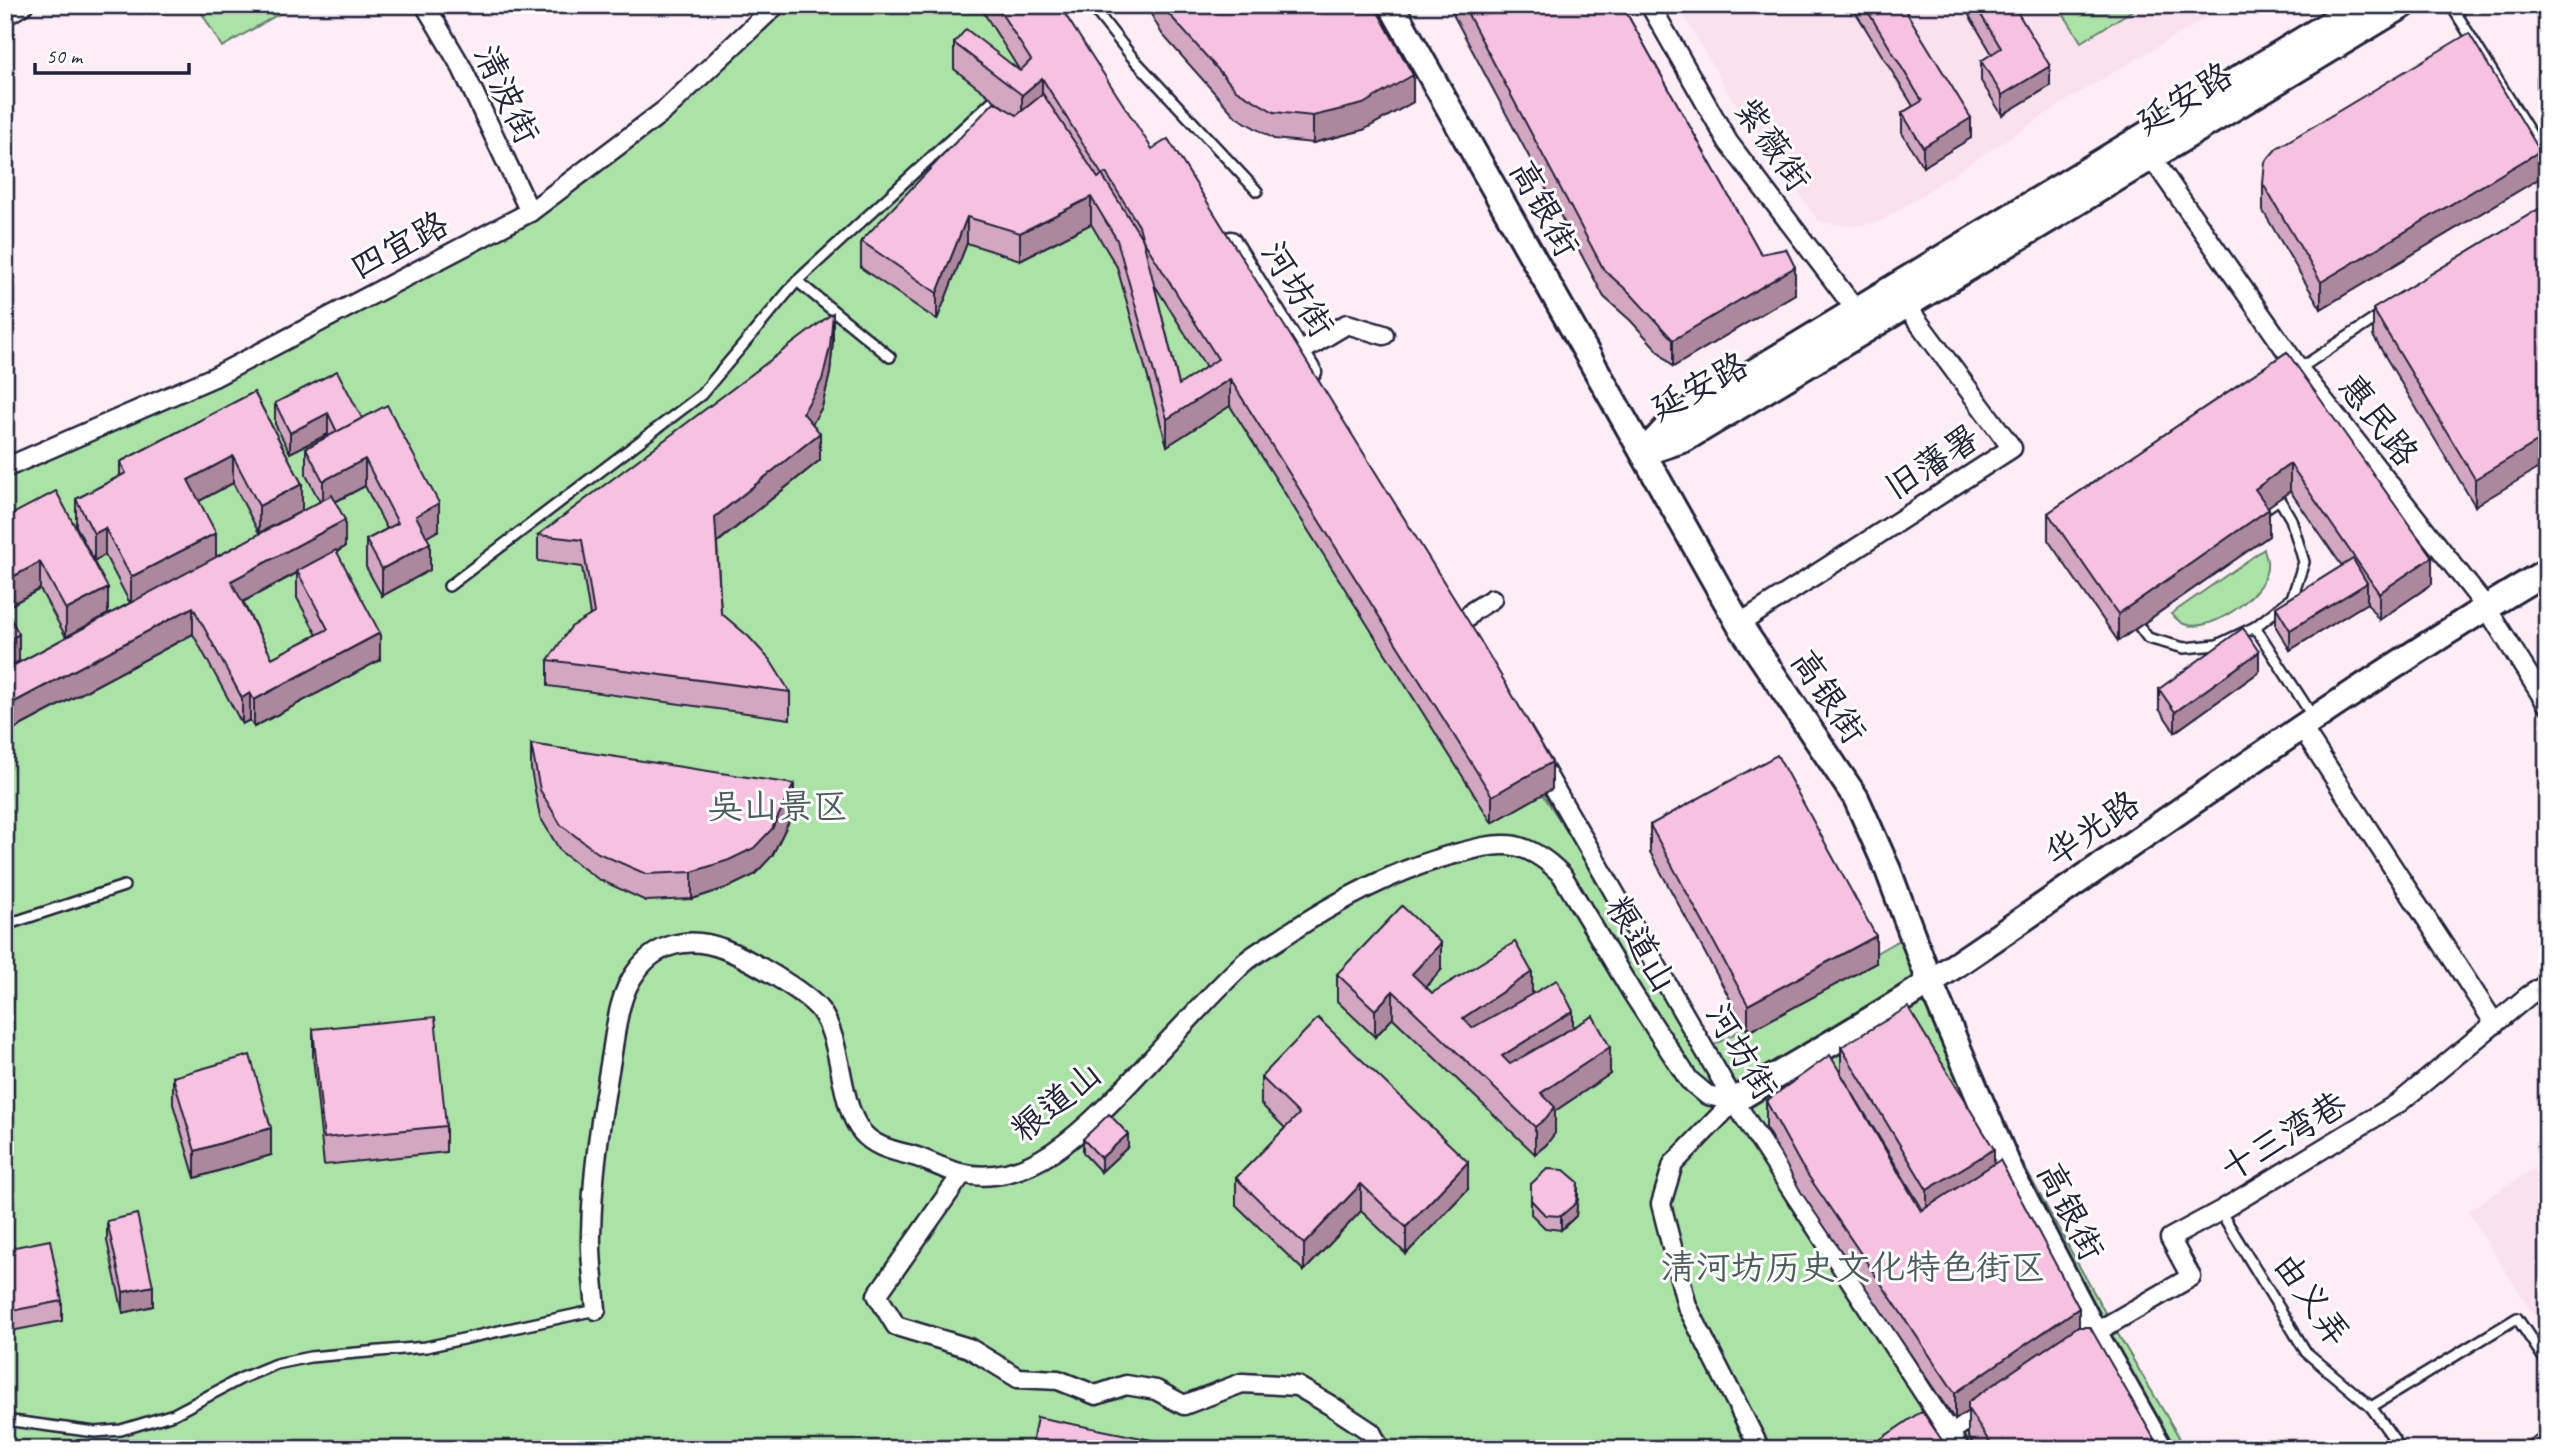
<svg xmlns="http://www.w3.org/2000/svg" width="2552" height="1454" font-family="Caveat,'LXGW WenKai TC',sans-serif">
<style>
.built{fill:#fbe0ee}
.green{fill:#abe3a7;stroke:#668271;stroke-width:2}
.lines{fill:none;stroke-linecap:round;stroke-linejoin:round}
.lane-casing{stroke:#22223b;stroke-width:14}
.street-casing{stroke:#22223b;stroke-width:23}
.secondary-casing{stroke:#22223b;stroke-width:30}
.lane{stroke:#fff;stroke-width:9}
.street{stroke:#fff;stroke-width:18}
.secondary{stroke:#fff;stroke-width:24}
.wall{fill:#d4a7c0;stroke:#22223b;stroke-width:2;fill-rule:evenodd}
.shaded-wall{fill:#ad889c;stroke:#22223b;stroke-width:2}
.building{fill:#f7c2df;stroke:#22223b;stroke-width:2;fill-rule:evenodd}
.labels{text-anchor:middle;stroke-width:6;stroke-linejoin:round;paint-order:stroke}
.street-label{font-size:35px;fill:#22223b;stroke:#fff}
.park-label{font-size:35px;fill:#4b5c5b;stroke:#fff}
</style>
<rect width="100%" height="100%" fill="#fdedf5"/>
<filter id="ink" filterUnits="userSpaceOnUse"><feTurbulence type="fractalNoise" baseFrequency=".0143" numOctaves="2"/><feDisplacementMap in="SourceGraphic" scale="14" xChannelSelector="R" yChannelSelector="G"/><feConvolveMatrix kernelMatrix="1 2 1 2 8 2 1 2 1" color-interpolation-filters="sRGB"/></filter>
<g filter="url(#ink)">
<g class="built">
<path d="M1678 5H2228L2075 95 1880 222 1853 226 1819 222 1729 94Z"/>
<path d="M2547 1160V1336L2468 1211Z"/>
</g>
<g class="green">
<path d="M197 5H294L222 47Z"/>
<path d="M780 5H993L1479 697 1709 1048 1899 940 2103 1309 2186 1449H5V471L40 459 608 163Z"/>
<path d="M2058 5H2141L2081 42Z"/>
<path d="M2264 549C2267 559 2269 566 2265 576 2257 599 2209 634 2184 624 2180 623 2175 617 2171 614Z"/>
</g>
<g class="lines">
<g class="lane-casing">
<g id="lane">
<path d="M1091 5 1132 57 1257 191"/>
<path d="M2451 5 2547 160"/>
<path d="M797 281 890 357"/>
<path d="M2299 369 2382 314"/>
<path d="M2260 512 2279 499 2291 519 2304 562 2292 598 2255 627 2313 717"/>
<path d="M449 586 701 395 797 281 1001 93"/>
<path d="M2133 618 2148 638 2184 648 2217 645 2255 627"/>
<path d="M5 925 124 886"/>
<path d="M2220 1211 2306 1352 2371 1407 2401 1449"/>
<path d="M2371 1407 2517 1318 2547 1363"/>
<path d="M5 1420 95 1432 121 1430 174 1414 242 1378 276 1364 310 1357 426 1347 596 1310"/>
</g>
</g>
<g class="street-casing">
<g id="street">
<path d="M425 5 462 68 530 212"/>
<path d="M1650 5 1728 142 1856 310"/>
<path d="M5 16 23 5"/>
<path d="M2145 148 2299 369 2486 607 2547 704"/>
<path d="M1210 251 1231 241 1312 372"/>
<path d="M1300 352 1347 324 1384 335"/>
<path d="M5 468 214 377 530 212 665 110 776 5"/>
<path d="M1464 621 1473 611 1492 599"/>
<path d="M1739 624 2012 448 1907 307"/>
<path d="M2302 728 2495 1024"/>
<path d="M1541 765 1734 1101 1960 1449"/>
<path d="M1734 1101 1673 1164 1661 1204 1687 1306 1760 1449"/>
<path d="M962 1174 877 1295 896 1326 969 1348 1018 1378 1058 1380 1096 1395 1126 1385 1156 1390 1184 1405 1242 1383 1297 1386 1330 1405 1371 1432 1380 1449"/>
<path d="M596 1310C594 1285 590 1259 591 1234 592 1175 601 1117 611 1059 616 1030 618 996 636 972 657 942 691 936 724 949 747 958 805 991 820 1010 844 1043 838 1103 862 1132 876 1149 898 1151 917 1157 931 1162 945 1170 960 1173 993 1181 1026 1170 1053 1152 1096 1123 1138 1073 1174 1035 1197 1011 1219 986 1243 964 1256 952 1273 944 1287 934 1337 901 1387 874 1444 857 1496 843 1521 833 1562 875L1633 994 1689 1080 1707 1095 1734 1101"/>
<path d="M2084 1339 2191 1277 2170 1238 2220 1211 2400 1102 2528 996 2547 984"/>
<path d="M1925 1449 1986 1407"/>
<path d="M2534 1449 2547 1441"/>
</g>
</g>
<g class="secondary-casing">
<g id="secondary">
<path d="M1391 5 1739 624 1856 798 1888 870 1930 982 2012 1175 2094 1332 2160 1449"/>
<path d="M1646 450 1674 420 2360 5"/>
<path d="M1643 453 1685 439 2404 5"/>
<path d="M1734 1101C1800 1061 1868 1023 1932 981 2137 844 2335 696 2547 571"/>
</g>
</g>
<use href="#lane" class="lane"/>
<use href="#street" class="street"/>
<use href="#secondary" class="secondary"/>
</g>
<g class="wall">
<path d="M979 5H1059L1552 789 1492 823 1230 406 1167 446 1117 267 1091 224 1020 260 967 243 937 320 861 268V241L1003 107 954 69V43L1020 71ZM1154 284 1206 367 1179 385Z"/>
<path d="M1146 5H1374L1413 102 1363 130 1313 143 1274 139 1236 117 1162 34Z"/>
<path d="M1448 5H1622L1761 254 1795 294 1673 367 1630 320 1604 297Z"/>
<path d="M1853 5H1902L1971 138 1923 167 1902 133V113L1913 106 1853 8Z"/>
<path d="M1963 5H2013L2050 86 2002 115 1981 81V61L1992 54Z"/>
<path d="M2547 39V122L2537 106V79Z"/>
<path d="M2540 178 2321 309 2263 211V184Z"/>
<path d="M2547 204 2475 506 2373 336V309Z"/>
<path d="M833 340 830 373 822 407 812 424 820 460 717 543 721 613 790 692V719L548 686V660L590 615 582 567 538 561V535Z"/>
<path d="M2287 352 2432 584 2379 620 2367 603 2290 650 2276 627V607L2342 566 2290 491 2267 507 2269 536 2118 641 2048 540V513Z"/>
<path d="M254 392 302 484 259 533 233 483 199 501 216 557 320 502 306 475V448L329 436 328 434 290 453 275 424V403L362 418 439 530 427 537 430 570 382 596 366 567V540L387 529 365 486 335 502 345 547 337 552 380 660 254 727 250 720 242 724 193 634 5 734V670L130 603 105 555 94 561 76 526V499L120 476V462ZM297 573V598L317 635 272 658 243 602Z"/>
<path d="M5 518 108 614 66 637 40 589 5 608Z"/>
<path d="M2259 672 2175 732 2159 709V689Z"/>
<path d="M531 744 794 811 772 856 754 875 729 887 692 899 646 901 598 879 561 852 540 817 531 770Z"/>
<path d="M1650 825 1876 963 1748 1032 1650 852Z"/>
<path d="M1441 970 1426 987 1432 993 1532 994 1573 1028 1610 1074 1555 1111V1133L1546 1145 1535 1154 1393 1018 1375 1037 1337 1001V974Z"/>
<path d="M313 1029 446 1126V1152L324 1165 313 1056Z"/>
<path d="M1841 1047 1994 1164 2079 1327 2160 1449H1976L1968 1436V1411L1955 1420 1801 1192 1766 1128V1101L1921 1211 1923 1210 1841 1074Z"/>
<path d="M173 1077 271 1155 195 1178 173 1104Z"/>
<path d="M1261 1077 1468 1189 1406 1254 1361 1211 1304 1271 1236 1205V1178L1285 1128 1261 1104Z"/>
<path d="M1083 1139 1128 1147 1101 1172 1083 1153Z"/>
<path d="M1531 1184 1578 1196 1576 1216 1561 1230 1545 1228 1531 1214Z"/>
<path d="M107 1221 153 1306 123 1313 107 1241Z"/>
<path d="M5 1249 62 1301V1321L6 1332Z"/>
</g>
<g class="shaded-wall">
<path d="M2050 66V86L2002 115V95Z"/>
<path d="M1413 75V102L1363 130 1313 143V116Z"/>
<path d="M1042 78V105L1022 122V95Z"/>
<path d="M1971 118V138L1923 167V147Z"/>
<path d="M2540 151V178L2321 309V282Z"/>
<path d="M1091 197V224L1020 260V233Z"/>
<path d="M967 217V243L937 320V293Z"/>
<path d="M1795 267V294L1673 367V340Z"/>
<path d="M833 313V340L830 373 822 407 803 440V413Z"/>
<path d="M1230 379V406L1167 446V419Z"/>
<path d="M328 413V434L290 453V433Z"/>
<path d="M820 433V460L715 544V517Z"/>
<path d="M2547 436V463L2475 506V479Z"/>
<path d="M233 456V483L188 507V480Z"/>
<path d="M365 459V486L323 508V481Z"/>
<path d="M2290 464V491L2255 516V489Z"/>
<path d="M302 484V511L259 533V506Z"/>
<path d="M439 503V530L416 543V516Z"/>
<path d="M2269 509V536L2118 641V614Z"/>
<path d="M345 520V547L231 608V581Z"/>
<path d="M105 528V555L94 561V534Z"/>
<path d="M216 533V560L131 604V577Z"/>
<path d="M430 543V570L382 596V569Z"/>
<path d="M2432 557V584L2379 620V593Z"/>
<path d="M40 562V589L5 608V581Z"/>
<path d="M2367 583V603L2290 650V630Z"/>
<path d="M108 588V614L66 637V610Z"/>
<path d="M193 607V634L5 734V707Z"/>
<path d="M380 633V660L254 727V700Z"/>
<path d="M19 634V661L5 669V642Z"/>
<path d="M2259 652V672L2175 732V712Z"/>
<path d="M250 693V720L242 724V698Z"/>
<path d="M1552 762V789L1492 823V796Z"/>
<path d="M794 784V811L772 856 754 875 729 887 692 899V872Z"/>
<path d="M1876 936V963L1748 1032V1005Z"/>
<path d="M1441 943V970L1412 1001V974Z"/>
<path d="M1532 972V998L1463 1045V1018Z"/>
<path d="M1393 991V1018L1375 1037V1010Z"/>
<path d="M1573 1011V1037L1502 1083V1056Z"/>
<path d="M1610 1047V1074L1555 1111V1133L1546 1145 1535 1154V1127L1541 1093Z"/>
<path d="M271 1128V1155L195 1178V1151Z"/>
<path d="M1128 1134V1147L1101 1172V1158Z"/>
<path d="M1994 1149V1176L1927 1217V1190Z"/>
<path d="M1468 1162V1189L1406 1254V1227Z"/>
<path d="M1578 1182V1196L1576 1216 1561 1230V1216Z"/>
<path d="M1361 1184V1211L1304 1271V1244Z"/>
<path d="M153 1286V1306L123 1313V1292Z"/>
<path d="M2079 1308V1335L1968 1411V1402V1411L1955 1420V1393Z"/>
</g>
<g class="building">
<path d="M996 5H1059L1152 149 1168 139 1480 640 1552 762 1492 796 1230 379 1167 419 1117 240 1091 197 1020 233 967 217 937 293 861 241 994 102 1017 115 1043 94 1098 178 1102 175 1143 240 1139 226 1106 173 1102 175 1042 78 1022 95 954 43 966 29 1020 71 1031 60ZM1143 240 1218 359 1179 385Z"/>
<path d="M1161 5H1374L1413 75 1363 104 1313 116 1274 112 1236 90Z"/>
<path d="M1463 5H1622L1761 254 1786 249 1795 267 1673 340 1630 293 1604 270Z"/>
<path d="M1864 5H1902L1971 118 1923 147 1902 113 1922 101Z"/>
<path d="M1975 5H2013L2050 66 2002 95 1981 61 2001 48Z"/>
<path d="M2469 33 2540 151 2321 282 2263 184 2265 162 2277 148Z"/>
<path d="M2547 39V95L2537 79Z"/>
<path d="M2547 204V436L2475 479 2373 309Z"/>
<path d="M833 313 830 347 822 380 803 413 820 433 715 517 721 613 749 637 770 660 790 692 548 660 571 627 594 613 582 540 538 535Z"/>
<path d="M2287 352 2432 557 2379 593 2290 464 2255 489 2269 509 2118 614 2048 513Z"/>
<path d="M337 371 362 418 337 432 328 413 290 433 275 403Z"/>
<path d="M254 392 302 484 259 506 233 456 188 480 216 533 131 577 105 528 94 534 76 499 126 473 120 462Z"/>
<path d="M387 405 439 503 416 516 430 543 382 569 366 540 398 523 365 459 323 481 306 448Z"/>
<path d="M56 491 108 588 66 610 40 562 5 581V518Z"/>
<path d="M332 495 345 520 231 581 272 658 328 629 297 571 336 550 380 633 254 700 250 693 242 698 193 607 5 707V670Z"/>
<path d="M2353 559 2367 583 2290 630 2276 607Z"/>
<path d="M5 608 19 634 5 642Z"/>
<path d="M2243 628 2259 652 2175 712 2159 689Z"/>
<path d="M531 744 794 784 772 829 754 848 729 860 692 872 646 874 598 853 561 825 540 790Z"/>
<path d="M1777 755 1876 936 1748 1005 1650 825Z"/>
<path d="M1402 906 1441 943 1412 974 1432 993 1515 942 1532 972 1463 1018 1472 1028 1557 980 1573 1011 1502 1056 1510 1064 1593 1016 1610 1047 1541 1093 1555 1107 1546 1118 1535 1127 1393 991 1375 1010 1337 974Z"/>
<path d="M1908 1007 1994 1149 1927 1190 1841 1047Z"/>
<path d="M435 1017 446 1126 324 1138 313 1029Z"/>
<path d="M1318 1018 1468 1162 1406 1227 1361 1184 1304 1244 1236 1178 1299 1114 1261 1077Z"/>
<path d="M250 1055 271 1128 195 1151 173 1077Z"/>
<path d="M1830 1055 1921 1211 2000 1160 2079 1308 1955 1393 1801 1165 1766 1101Z"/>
<path d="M1109 1114 1128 1134 1101 1158 1083 1139Z"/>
<path d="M1547 1169 1564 1170 1578 1182 1576 1203 1561 1216 1545 1215 1531 1200V1184Z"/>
<path d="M137 1214 153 1286 123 1292 107 1221Z"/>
<path d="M50 1240 62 1301 6 1312 5 1249Z"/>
<path d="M2077 1327H2090L2160 1449H1994L1968 1409V1402Z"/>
<path d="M1922 1411 1948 1449H1866Z"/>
<path d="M1037 1417 1162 1442 1161 1449H1031Z"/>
</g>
</g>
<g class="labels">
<g class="street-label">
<text transform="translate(507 94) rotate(64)" y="12">清波街</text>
<text transform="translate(2184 98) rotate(-31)" y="12">延安路</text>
<text transform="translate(1773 144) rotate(55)" y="12">紫薇街</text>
<text transform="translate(1545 208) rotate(61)" y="12">高银街</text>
<text transform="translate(399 245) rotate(-28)" y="12">四宜路</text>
<text transform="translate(1298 289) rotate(58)" y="12">河坊街</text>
<text transform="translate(1699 386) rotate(-28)" y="12">延安路</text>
<text transform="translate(2379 420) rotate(52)" y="12">惠民路</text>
<text transform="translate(1932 462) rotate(-33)" y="12">旧藩署</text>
<text transform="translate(1829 696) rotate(56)" y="12">高银街</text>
<text transform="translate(2092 828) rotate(-34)" y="12">华光路</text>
<text transform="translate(1642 944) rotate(60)" y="12">粮道山</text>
<text transform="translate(1742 1051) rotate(59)" y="12">河坊街</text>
<text transform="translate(1056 1101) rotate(-39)" y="12">粮道山</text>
<text transform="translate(2283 1136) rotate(-31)" y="12">十三湾巷</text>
<text transform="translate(2071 1211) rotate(63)" y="12">高银街</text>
<text transform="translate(2312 1299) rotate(55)" y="12">由义弄</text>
</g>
<g class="park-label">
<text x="778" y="818">吴山景区</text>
<text x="1853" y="1279">清河坊历史文化特色街区</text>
</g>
</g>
<rect width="2552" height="1454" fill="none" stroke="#fff" stroke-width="28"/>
<rect x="14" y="14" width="2524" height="1426" fill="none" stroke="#22223b" stroke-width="2.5" filter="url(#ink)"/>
<path d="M35 63v10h154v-10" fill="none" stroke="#22223b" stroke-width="3.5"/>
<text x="46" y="63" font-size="21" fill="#22223b" stroke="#ffffff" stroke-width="5" paint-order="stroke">50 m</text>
</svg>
